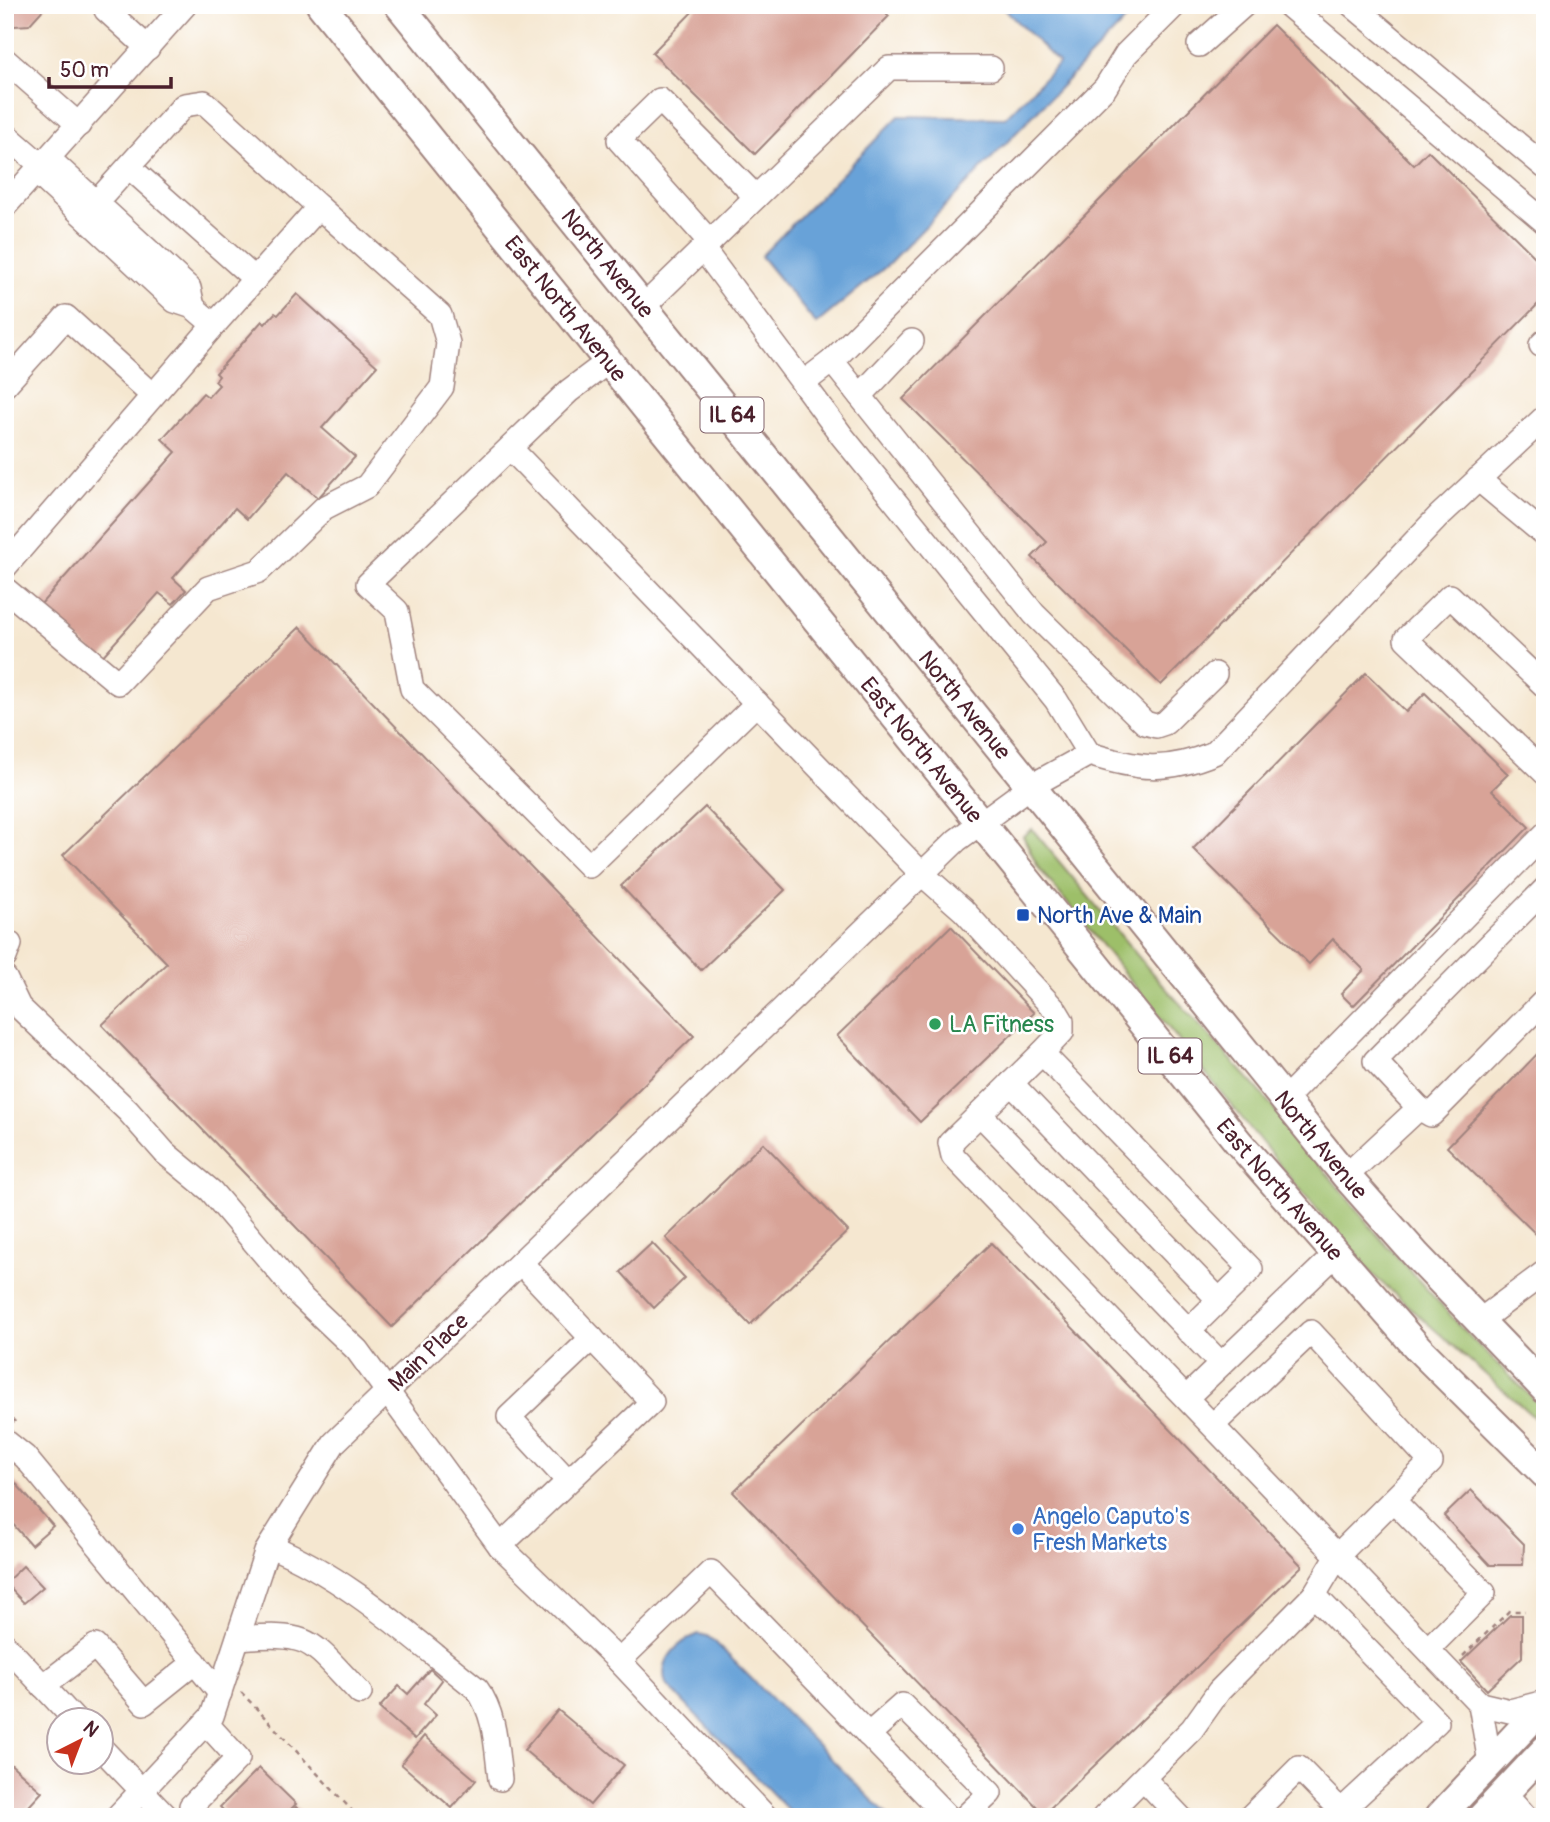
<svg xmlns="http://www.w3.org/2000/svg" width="1550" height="1822" font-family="Pangolin,sans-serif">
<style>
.green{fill:#9dbf69;stroke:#746f4a;stroke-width:2}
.water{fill:#68a2d8;stroke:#596082;stroke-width:2}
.building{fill:#d8a397}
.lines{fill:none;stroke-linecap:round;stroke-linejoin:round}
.minor-casing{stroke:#a0837e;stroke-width:26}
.major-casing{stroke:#a0837e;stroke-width:32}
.path{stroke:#a0837e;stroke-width:2.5;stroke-dasharray:5 5;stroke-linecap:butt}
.minor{stroke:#fff;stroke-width:23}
.major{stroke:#fff;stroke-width:28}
.transit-dot{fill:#1a4fb4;stroke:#fff;stroke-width:2.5}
.leisure-dot{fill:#2e9e5b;stroke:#fff;stroke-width:2.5}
.shop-dot{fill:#3f7fe0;stroke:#fff;stroke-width:2.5}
.labels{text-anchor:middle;stroke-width:5;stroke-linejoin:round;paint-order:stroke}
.shield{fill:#fff;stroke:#80626b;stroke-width:2}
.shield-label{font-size:21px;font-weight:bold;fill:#4a1f2b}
.street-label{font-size:23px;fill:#4a1f2b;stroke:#fff}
.transit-label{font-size:23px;fill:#164399;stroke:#fff;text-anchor:start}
.leisure-label{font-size:23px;fill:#27864d;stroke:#fff;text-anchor:start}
.shop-label{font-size:23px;fill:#366cbe;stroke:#fff;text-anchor:start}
</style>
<rect width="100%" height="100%" fill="#fff"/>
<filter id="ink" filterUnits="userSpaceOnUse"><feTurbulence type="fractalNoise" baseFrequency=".0143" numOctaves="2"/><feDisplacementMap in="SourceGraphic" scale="14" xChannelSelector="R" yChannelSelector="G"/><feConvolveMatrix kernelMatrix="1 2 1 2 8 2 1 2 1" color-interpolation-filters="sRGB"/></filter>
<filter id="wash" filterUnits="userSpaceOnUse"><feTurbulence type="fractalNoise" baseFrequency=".00686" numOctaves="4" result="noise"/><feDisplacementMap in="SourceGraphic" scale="28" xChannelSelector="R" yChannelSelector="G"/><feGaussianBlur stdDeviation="1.57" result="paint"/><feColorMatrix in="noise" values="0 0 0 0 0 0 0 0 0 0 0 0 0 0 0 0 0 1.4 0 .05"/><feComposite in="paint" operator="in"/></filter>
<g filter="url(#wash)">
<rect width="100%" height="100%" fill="#f5e7d0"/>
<path class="green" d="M1032 829 1152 973 1257 1088 1380 1238 1474 1341 1545 1410V1427L1373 1275 1293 1181 1038 867 1023 836Z"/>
<g class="water">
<path d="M1000 5H1140L889 264 816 324 761 256 899 116 1005 118 1059 63Z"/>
<path d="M699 1634 707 1636 715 1642 889 1817H795L666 1684C658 1661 677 1642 699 1634Z"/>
</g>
<g id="blocks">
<g class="building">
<path d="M5 5H47L29 25 14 26 5 17Z"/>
<path d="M699 5H878L889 16 755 154 652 53Z"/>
<path d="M1273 25 1414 165 1428 151 1545 267V297L1161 685 1032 557 1047 542 903 399Z"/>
<path d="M297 294 377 366 322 428 355 457 318 498 288 472 247 519 235 508 173 578 186 590 173 604 159 593 100 659 40 605 176 452 162 439 203 393 208 397 219 385 215 381 219 376 216 373 262 321 265 324 275 313 278 315Z"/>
<path d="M300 627 694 1036 392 1327 102 1025 167 963 63 855Z"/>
<path d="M1366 673 1406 712 1425 693 1508 774 1492 790 1529 827 1353 1006 1341 994 1364 970 1333 939 1309 964 1193 849Z"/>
<path d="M705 807 785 890 701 970 621 886Z"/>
<path d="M951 926 1034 1013 920 1122 837 1036Z"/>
<path d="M1545 1046V1243L1447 1147Z"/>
<path d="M763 1143 848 1231 750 1325 666 1238Z"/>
<path d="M652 1243 685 1278 654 1308 621 1272Z"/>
<path d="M991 1243 1302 1566 1044 1814 733 1492Z"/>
<path d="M5 1471 53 1526 31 1545 5 1515Z"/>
<path d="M1471 1490 1524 1544 1523 1565H1490L1444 1516Z"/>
<path d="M23 1566 43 1587 24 1603 5 1583Z"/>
<path d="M1510 1615H1522V1657L1487 1690 1461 1662Z"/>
<path d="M430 1669 442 1680 424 1704 436 1715 415 1739 379 1708 399 1686 408 1694Z"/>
<path d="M558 1710 624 1765 590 1805 524 1750Z"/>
<path d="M424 1736 476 1780 452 1808 401 1764Z"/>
<path d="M5 1759 42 1792 19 1817H5Z"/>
<path d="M259 1768 296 1804 283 1817H230L220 1807Z"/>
<path d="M296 1807 306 1817H287Z"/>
</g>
</g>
</g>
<g filter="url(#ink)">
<use href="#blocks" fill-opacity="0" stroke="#a0837e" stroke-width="2"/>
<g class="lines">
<g class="minor-casing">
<g id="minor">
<path d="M106 5V10L148 48"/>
<path d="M1288 5 1545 222"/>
<path d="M1352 5 1545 167"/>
<path d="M1199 45 1244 5"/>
<path d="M5 60 79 125"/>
<path d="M5 134 42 166"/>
<path d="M129 167 255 279"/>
<path d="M36 172 175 301 193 307 189 288 48 158"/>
<path d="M95 204 184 105 204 102 319 207 214 325 193 307"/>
<path d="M5 206 185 5"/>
<path d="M710 242 619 140 660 100 756 197"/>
<path d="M703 249 803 383 832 361 1105 88 1126 54 1175 5"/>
<path d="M644 306 889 68H991"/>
<path d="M1541 345 1545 341"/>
<path d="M609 361 569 391 368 584 397 611 412 689 589 866 757 703"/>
<path d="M832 361 1034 614 1145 723 1156 726 1165 723 1215 674"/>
<path d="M803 383 842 436 1056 700 1089 754"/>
<path d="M5 385 66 317 152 395"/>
<path d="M860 396 912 341"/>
<path d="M510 448 921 873 963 910 1056 1011 1062 1021V1032L1042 1053 1251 1269 1188 1331"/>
<path d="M1478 479 1545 535"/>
<path d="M5 567 214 325"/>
<path d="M5 589 118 683 208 588 259 571 324 508 367 486 442 387 448 343 440 315 319 207"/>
<path d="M1545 686 1450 596 1406 639 1545 773"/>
<path d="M5 957 10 944"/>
<path d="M5 978 19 1007 128 1111 165 1153 211 1191 299 1295 357 1350 500 1546 619 1661 766 1817"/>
<path d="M1042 1053 950 1143 953 1156 1480 1704 1490 1763"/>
<path d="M1011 1083 1219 1300"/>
<path d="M1285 1099 1545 834"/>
<path d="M1419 1108 1431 1115 1545 1000"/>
<path d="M980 1114 1221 1364"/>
<path d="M1346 1176 1419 1108 1375 1061 1545 889"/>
<path d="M1478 1322 1545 1272"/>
<path d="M1187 1397 1336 1254"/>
<path d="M5 1441 25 1457 220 1693"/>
<path d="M568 1481 509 1417 592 1338"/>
<path d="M1394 1501 1484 1593 1428 1649"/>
<path d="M270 1546C347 1577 412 1638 477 1689 496 1715 496 1748 500 1779"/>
<path d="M500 1546 652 1402 521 1263"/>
<path d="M238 1638C314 1632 309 1640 360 1693"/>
<path d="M5 1645 75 1720"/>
<path d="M619 1661 711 1572 948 1817"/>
<path d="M43 1686 95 1646 144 1703 195 1662"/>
<path d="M1480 1704 1510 1711 1545 1702"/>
<path d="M868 1735 902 1705 990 1793 965 1817"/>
<path d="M102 1749 167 1817"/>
<path d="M1144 1779 1180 1817"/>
<path d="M1505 1793 1526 1817"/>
<path d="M191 1806 238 1758 206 1723"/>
<path d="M117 1817 212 1716 266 1552 334 1443 957 840 1031 786 1089 754C1137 769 1166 773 1214 753L1439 516 1545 417"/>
<path d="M1104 1817 1192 1729 1219 1691 1314 1595 1338 1555 1431 1462 1311 1332 1214 1424"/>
<path d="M1250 1817 1299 1768 1341 1811 1437 1722 1314 1595"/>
</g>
</g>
<g class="major-casing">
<g id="major">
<path id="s1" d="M321 5 1239 1143 1418 1348 1545 1474"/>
<path id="s2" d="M399 5 1346 1176 1417 1256 1545 1389"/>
<path d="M1439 1817 1545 1705"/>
<path d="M1482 1817 1545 1750"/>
</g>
</g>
<g class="path">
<path d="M5 1411 17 1424"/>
<path d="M1463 1656 1509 1611H1525"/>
<path d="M241 1692 358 1817"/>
</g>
<use href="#minor" class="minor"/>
<use href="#major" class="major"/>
</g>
</g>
<rect class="transit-dot" x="1016" y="908" width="14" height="14" rx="3.5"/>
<circle class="leisure-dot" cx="935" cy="1024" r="7"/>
<circle class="shop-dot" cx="1018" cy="1529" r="7"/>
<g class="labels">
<g class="shield">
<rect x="700.5" y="397.5" width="63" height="35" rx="5"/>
<rect x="1138.5" y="1038.5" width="63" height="35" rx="5"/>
</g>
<g class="shield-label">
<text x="732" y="422">IL 64</text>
<text x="1170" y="1063">IL 64</text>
</g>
<g class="street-label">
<text dy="8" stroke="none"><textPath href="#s2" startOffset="332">North Avenue</textPath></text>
<text dy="8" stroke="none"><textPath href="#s1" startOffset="390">East North Avenue</textPath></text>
<text dy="8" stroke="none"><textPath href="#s2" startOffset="900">North Avenue</textPath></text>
<text dy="8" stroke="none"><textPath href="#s1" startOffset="957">East North Avenue</textPath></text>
<text dy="8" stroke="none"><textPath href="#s2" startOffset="1466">North Avenue</textPath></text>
<text dy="8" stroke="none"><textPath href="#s1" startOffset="1524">East North Avenue</textPath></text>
<text transform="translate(428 1352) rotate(-44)" y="8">Main Place</text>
</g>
<g class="transit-label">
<text x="1037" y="923">North Ave &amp; Main</text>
</g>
<g class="leisure-label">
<text x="949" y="1032">LA Fitness</text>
</g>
<g class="shop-label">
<text x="1032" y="1524">Angelo Caputo's<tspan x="1032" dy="26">Fresh Markets</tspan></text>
</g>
</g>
<rect width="1550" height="1822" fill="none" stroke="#fff" stroke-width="28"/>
<g transform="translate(80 1741) rotate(42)"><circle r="33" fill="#ffffff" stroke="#b7a5aa" stroke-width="2"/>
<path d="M0-5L12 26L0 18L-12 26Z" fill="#c8321e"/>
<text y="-10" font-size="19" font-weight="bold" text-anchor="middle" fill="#4a1f2b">N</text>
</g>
<path d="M49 77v10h122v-10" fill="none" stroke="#4a1f2b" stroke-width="3.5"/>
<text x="60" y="77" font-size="21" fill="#4a1f2b" stroke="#ffffff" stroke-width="5" paint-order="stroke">50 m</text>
</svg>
